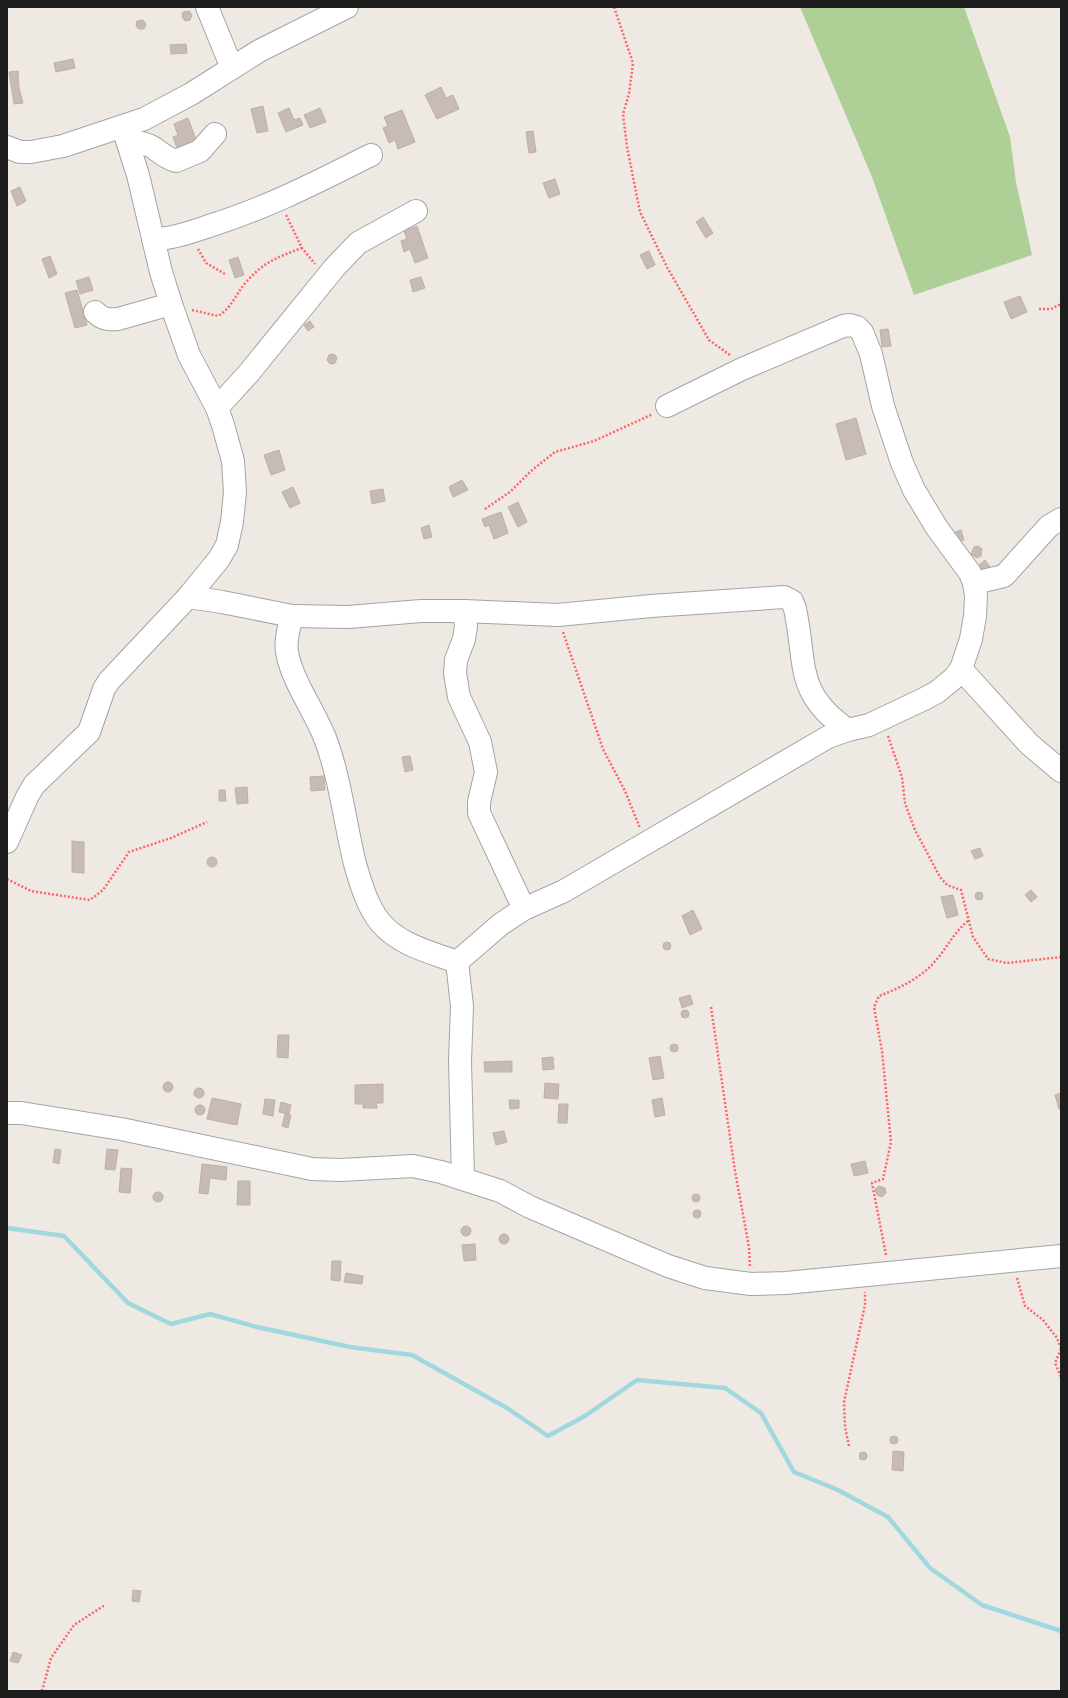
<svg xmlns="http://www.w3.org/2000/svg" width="1068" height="1698" font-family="Poppins,sans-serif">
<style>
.forest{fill:#aed096}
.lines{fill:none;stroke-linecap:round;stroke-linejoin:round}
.stream{stroke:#a1d7de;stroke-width:4.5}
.building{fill:#c7bbb6;stroke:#c1aea5}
.minor-casing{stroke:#a4a4a4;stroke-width:24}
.path{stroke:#fe6567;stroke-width:2.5;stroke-dasharray:2 2;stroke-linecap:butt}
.minor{stroke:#fff;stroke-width:22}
</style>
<rect width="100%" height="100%" fill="#efe9e3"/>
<path class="forest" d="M800 7H964L1010 137 1016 182 1032 255 914 295 872 177Z"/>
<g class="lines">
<path class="stream" d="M7 1228 64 1236 128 1303 171 1324 210 1314 257 1327 350 1347 412 1355 507 1408 548 1436 585 1416 637 1380 725 1388 761 1413 794 1472 838 1490 888 1517 930 1568 982 1605 1061 1631"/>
</g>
<g class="building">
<path d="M189 11 192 15 190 20 185 21 182 17 183 12Z"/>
<path d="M143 20 146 24 144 29H139L136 26 137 21Z"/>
<path d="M186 44 187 53 171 54 170 45Z"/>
<path d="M73 59 75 68 56 72 54 63Z"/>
<path d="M18 71 19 88 23 103 14 104 9 72Z"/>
<path d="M441 87 446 98 453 95 459 109 437 119 425 95Z"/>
<path d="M263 106 268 131 257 133 251 109Z"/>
<path d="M289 108 294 120 300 118 303 125 286 132 278 113Z"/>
<path d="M320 108 326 122 310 128 304 115Z"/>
<path d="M402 110 415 142 398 149 395 140 389 143 383 128 388 126 384 117Z"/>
<path d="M188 118 198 145 179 153 173 137 178 135 174 124Z"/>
<path d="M533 131 536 152 529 153 526 132Z"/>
<path d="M555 179 560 194 549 198 543 183Z"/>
<path d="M20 187 26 201 17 206 11 191Z"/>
<path d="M703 217 713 233 706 238 696 222Z"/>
<path d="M417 226 428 258 415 263 410 249 404 252 401 241 407 239 404 231Z"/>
<path d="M649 251 655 265 647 269 640 255Z"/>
<path d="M50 256 57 274 49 278 42 259Z"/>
<path d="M238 257 244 275 235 278 229 260Z"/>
<path d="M89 277 93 290 80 294 76 281Z"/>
<path d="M421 277 425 288 413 292 410 280Z"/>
<path d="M77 290 87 325 75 328 65 293Z"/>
<path d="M1020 296 1027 312 1011 319 1004 302Z"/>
<path d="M310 321 314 327 308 331 304 325Z"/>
<path d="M888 329 891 346 882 347 880 330Z"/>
<path d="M334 354 337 358 335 363 330 364 327 360 329 355Z"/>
<path d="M856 418 866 454 846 460 836 424Z"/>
<path d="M279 450 285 470 271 475 264 455Z"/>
<path d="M462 480 468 490 453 497 449 487Z"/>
<path d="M293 487 300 503 290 508 282 492Z"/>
<path d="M383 489 385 501 372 504 370 491Z"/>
<path d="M518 502 527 522 518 527 508 507Z"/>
<path d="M501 512 508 533 494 539 489 525 485 527 482 519Z"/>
<path d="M429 525 432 537 424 539 421 528Z"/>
<path d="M961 530 964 540 953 543 950 534Z"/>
<path d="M978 546 982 549 981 556 977 558 971 554 974 547Z"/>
<path d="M985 560 990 567 983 572 978 566Z"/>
<path d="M410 756 413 770 405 772 402 757Z"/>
<path d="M324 776 325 790 311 791 310 777Z"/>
<path d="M247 787 248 803 237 804 235 788Z"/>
<path d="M219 790H225L226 801H219Z"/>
<path d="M72 841 84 842V873L72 872Z"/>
<path d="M980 848 983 856 975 859 971 851Z"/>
<circle cx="212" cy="862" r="5"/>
<path d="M1031 890 1037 897 1031 902 1025 895Z"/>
<circle cx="979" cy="896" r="4"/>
<path d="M953 895 958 915 947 918 941 897Z"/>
<path d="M693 910 702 929 690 935 682 916Z"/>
<circle cx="667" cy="946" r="4"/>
<path d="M690 995 693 1004 682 1008 679 998Z"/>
<circle cx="685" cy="1014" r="4"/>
<path d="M278 1035H289L288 1058 277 1057Z"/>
<circle cx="674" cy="1048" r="4"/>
<path d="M660 1056 664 1078 653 1080 649 1058Z"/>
<path d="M553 1057 554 1069 543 1070 542 1058Z"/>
<path d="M512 1061V1072H485L484 1062Z"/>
<circle cx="168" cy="1087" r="5"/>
<path d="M545 1083 559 1084 558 1099 544 1098Z"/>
<path d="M383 1084V1103H376L377 1108H363V1104H355V1085Z"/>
<circle cx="199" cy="1093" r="5"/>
<path d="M1061 1093V1109H1059L1055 1095Z"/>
<path d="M212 1098 241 1104 237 1125 207 1119Z"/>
<path d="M662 1098 665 1115 655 1117 652 1100Z"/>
<path d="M265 1099 275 1100 273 1116 263 1114Z"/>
<path d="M509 1100H519V1108L510 1109Z"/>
<path d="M281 1102 291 1105 289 1114 279 1112Z"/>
<path d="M559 1104H568L567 1123H558Z"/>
<circle cx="200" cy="1110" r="5"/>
<path d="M285 1114 291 1115 288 1128 282 1126Z"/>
<path d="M504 1131 507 1142 496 1145 493 1133Z"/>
<path d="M55 1149 61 1150 59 1164 53 1162Z"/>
<path d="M107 1149 118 1150 115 1170 105 1169Z"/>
<path d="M865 1161 868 1173 854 1176 851 1164Z"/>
<path d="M202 1164 227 1167 226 1180 210 1178 208 1194 199 1193Z"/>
<path d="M121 1168 132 1169 130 1193 119 1192Z"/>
<path d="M238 1181H250V1205H237Z"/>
<path d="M879 1186 885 1188 886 1193 882 1197 877 1195 875 1189Z"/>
<circle cx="158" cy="1197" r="5"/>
<circle cx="696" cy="1198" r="4"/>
<circle cx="697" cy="1214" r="4"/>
<circle cx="466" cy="1231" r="5"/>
<circle cx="504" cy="1239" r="5"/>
<path d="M475 1244 476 1260 464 1261 462 1245Z"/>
<path d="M332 1261H341L340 1281 331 1280Z"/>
<path d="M346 1273 363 1276 362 1284 344 1282Z"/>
<circle cx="894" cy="1440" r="4"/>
<path d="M893 1451 904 1452 903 1471 892 1470Z"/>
<circle cx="863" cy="1456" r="4"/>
<path d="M133 1590 141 1591 139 1602 132 1601Z"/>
<path d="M13 1652 22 1655 18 1663 10 1661Z"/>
</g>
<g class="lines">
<g class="minor-casing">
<g id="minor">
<path d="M207 7 232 68"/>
<path d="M127 140C137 142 146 143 154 148 162 154 166 158 176 161L200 151 215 134"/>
<path d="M7 147 20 152H31L63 146 144 119 191 94 259 51 347 7"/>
<path d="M153 239C172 239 191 232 209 226 267 208 317 182 371 155"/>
<path d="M95 312C102 319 108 320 118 319L171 304"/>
<path d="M217 408 248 374 335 267 358 243 416 211"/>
<path d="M974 583 1004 576 1049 526 1061 519"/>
<path d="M188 597 222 602 292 616C289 627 285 640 287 652 292 681 314 710 325 738 340 777 345 823 355 864 361 884 367 906 380 922 399 945 430 952 457 962"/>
<path d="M464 611 466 626 464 639 456 660 455 673 459 697 480 742 486 772 479 802V813L524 909"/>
<path d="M292 616 348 617 421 611H464L558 615 651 606 784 597 792 601 795 609C807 664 794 693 848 730"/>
<path d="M961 669 1029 744 1061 771"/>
<path d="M7 842 27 797 34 785 89 732 104 689 109 681 188 597 219 559 227 545 232 522 235 492 233 461 223 425 217 408 189 355 171 304 161 272 138 175 123 128"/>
<path d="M7 1113H21L121 1129 312 1169 341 1170 413 1166 441 1172 500 1191 530 1207 572 1225 668 1266 705 1278 751 1284 786 1283 1061 1256"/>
<path d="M463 1178 460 1061 462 1006 457 962 501 924 524 909 564 891 828 737 848 730 869 725 924 699 937 692 954 678 961 669 971 639 975 616 976 596 974 583 970 573 937 528 914 490 902 463 883 406 871 354 862 332 857 327 850 325 843 326 742 369 667 406"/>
</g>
</g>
<g class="path">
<path d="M614 7 633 63 629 94 623 114 627 147 640 212 667 267 709 340 730 355"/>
<path d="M286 215 302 248 315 264"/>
<path d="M198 249 206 263 225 274"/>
<path d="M1039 309H1051L1061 304"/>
<path d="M192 310 218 316C233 307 236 293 247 281 265 261 278 257 302 248"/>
<path d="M485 509 510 492 531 471 555 452 594 441 653 414"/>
<path d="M563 632 603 749 625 791 640 828"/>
<path d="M888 736 902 777 905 803 915 830 940 877 947 885 961 890 973 937 988 959 1007 963 1061 957"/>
<path d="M7 879 31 891 90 900 103 890 129 852 171 838 207 822"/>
<path d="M711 1007 735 1171 749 1247 750 1267"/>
<path d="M886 1255 872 1183 883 1179 891 1142 882 1051 874 1007 879 996C900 988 923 977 937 959 948 946 955 931 969 920"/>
<path d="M1017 1278 1025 1306 1043 1320 1057 1338 1061 1348"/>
<path d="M1061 1349 1055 1363 1061 1377"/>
<path d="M849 1446 845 1427 844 1402 865 1305V1292"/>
<path d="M42 1691 51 1658 74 1625 105 1605"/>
</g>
<use href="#minor" class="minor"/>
</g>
<rect width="1068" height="1698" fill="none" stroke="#1d1d1d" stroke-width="16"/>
</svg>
